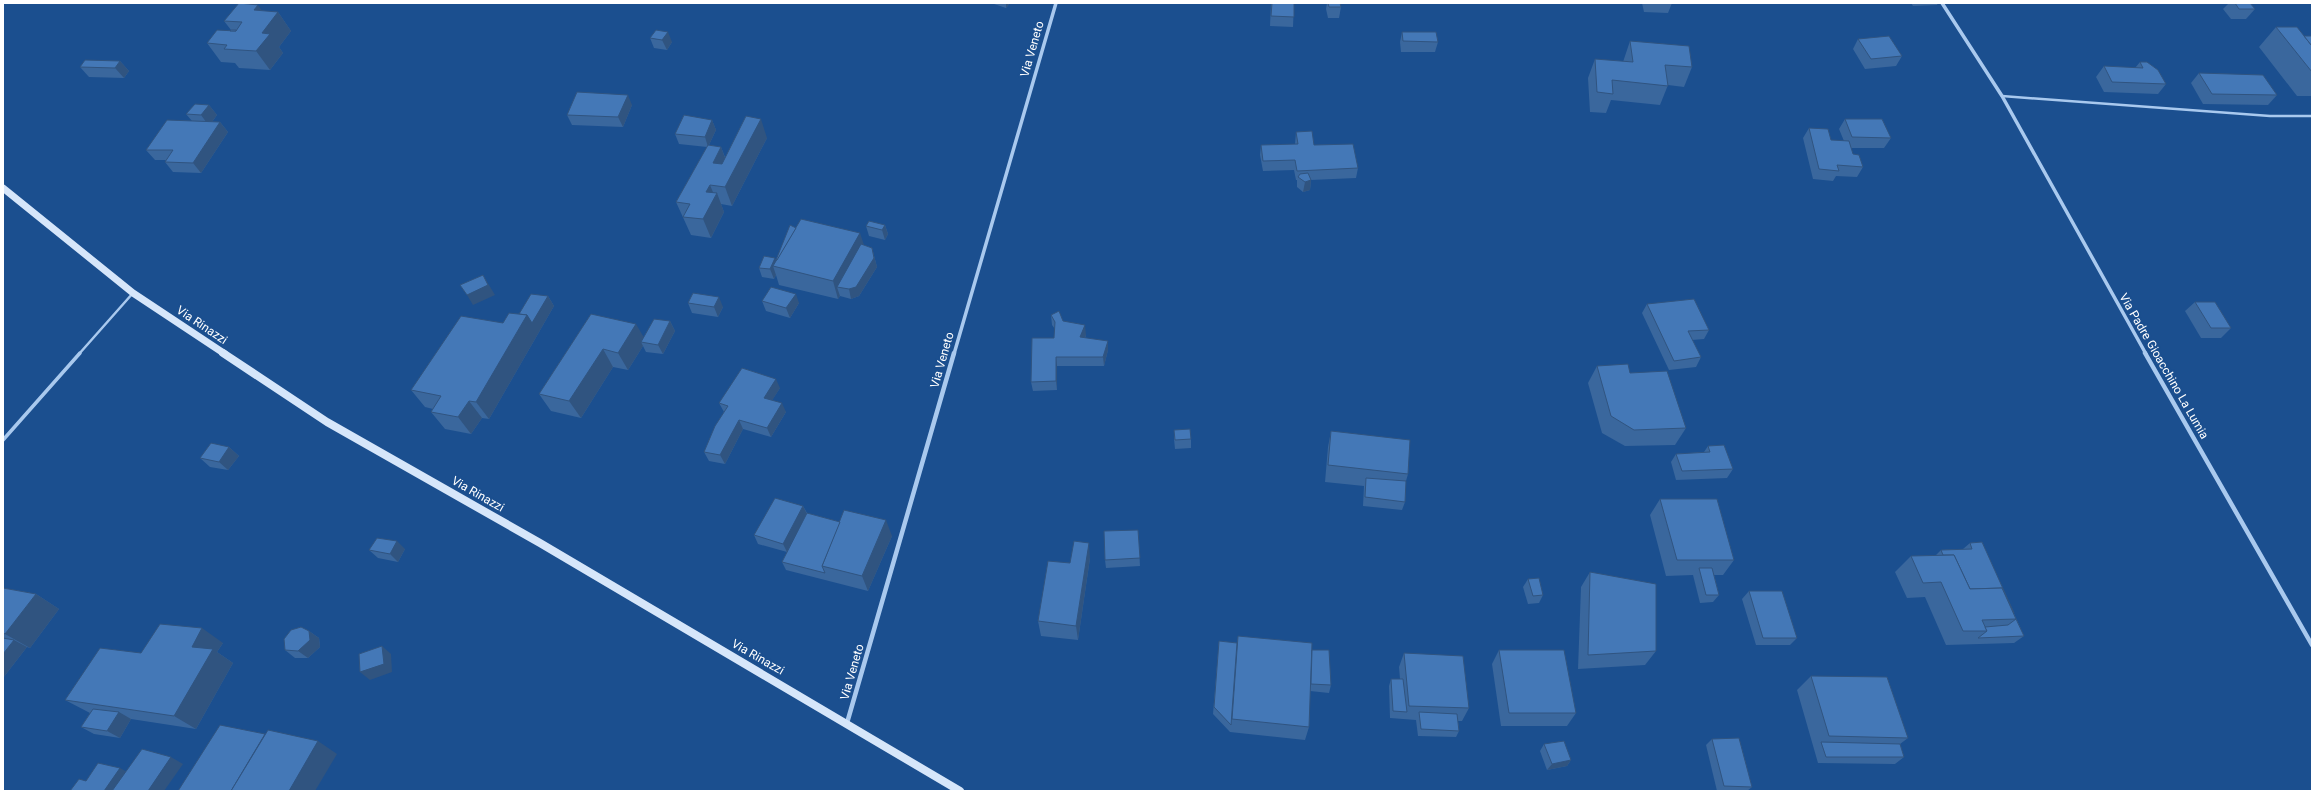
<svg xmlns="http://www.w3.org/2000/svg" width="2315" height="794" font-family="Roboto,sans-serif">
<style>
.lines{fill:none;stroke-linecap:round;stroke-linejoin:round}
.lane-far1{stroke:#a9c9ee;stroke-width:2.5}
.lane{stroke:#a9c9ee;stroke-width:3.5}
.street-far1{stroke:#a9c9ee;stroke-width:3.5}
.street{stroke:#a9c9ee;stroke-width:4.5}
.secondary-far1{stroke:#d6e6fa;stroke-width:7}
.secondary{stroke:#d6e6fa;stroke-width:8}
.wall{fill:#3a679d}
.shaded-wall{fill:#305480}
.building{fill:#4478b7;stroke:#305480}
.labels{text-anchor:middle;stroke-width:4;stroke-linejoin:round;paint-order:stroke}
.street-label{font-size:12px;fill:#fff;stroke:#1b4f8f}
</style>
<rect width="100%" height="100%" fill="#1b4f8f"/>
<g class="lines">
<g class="lane-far1">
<path d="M2002 96 2270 116H2312"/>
<path d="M79 354 133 293"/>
</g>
<path class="lane" d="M3 440 80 353"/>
<g class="street-far1">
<path d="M1942 3 2002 96 2146 354"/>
<path d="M954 354 1056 3"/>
</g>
<g class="street">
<path d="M2145 353 2312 645"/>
<path d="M847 723 954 353"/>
</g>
<path class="secondary-far1" d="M3 188 133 293 225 354"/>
<path class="secondary" d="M223 353 327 422 540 543 960 791"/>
</g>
<g class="wall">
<path d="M991 3H1010L1006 8Z"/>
<path d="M1271 3H1294L1293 27 1270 26Z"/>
<path d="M1327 3H1340L1341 7 1339 18H1328L1326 9Z"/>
<path d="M1642 3H1672L1668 13 1644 12Z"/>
<path d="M1911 3H1938L1937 5 1913 6Z"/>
<path d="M2229 3H2250L2255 9 2246 19H2231L2223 9Z"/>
<path d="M263 11 278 12 291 31 279 47 283 53 270 70 239 68 235 63 221 62 207 43 230 31 231 30 224 21Z"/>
<path d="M2276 27 2304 36H2312V96H2297L2259 47Z"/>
<path d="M1402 32 1438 42 1435 52H1401L1400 42Z"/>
<path d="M650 38 672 42 667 50 654 48Z"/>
<path d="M1858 39 1902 56 1896 66 1865 69 1853 49Z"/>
<path d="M1630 41 1692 67 1684 87 1668 85 1660 105 1611 100 1606 113 1590 112 1588 78 1595 59 1623 62Z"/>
<path d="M120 61 129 71 124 78 89 77 80 67Z"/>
<path d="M2140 62 2166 84 2158 94 2104 92 2096 77 2104 66 2135 68Z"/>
<path d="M2199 73 2277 95 2268 105 2203 104 2191 83Z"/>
<path d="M209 105 217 115 212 122H220L228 132 201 173 173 172 165 162 166 160H155L146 150 192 121 186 114Z"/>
<path d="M632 105 623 127 572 125 567 115Z"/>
<path d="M1845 119 1891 138 1884 148H1851L1853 154 1863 167 1857 177 1836 176 1833 181 1813 179 1803 138 1809 128 1831 140 1844 141 1839 129Z"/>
<path d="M712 120 716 130 709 145 721 147 725 157 767 138 732 206 721 204 724 212 711 238 691 235 676 202 707 147 679 144 675 134Z"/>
<path d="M1296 132 1314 145 1358 168 1356 178 1311 180 1310 190 1303 192 1297 187V180H1296L1294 170 1263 171 1260 155 1261 145 1295 144Z"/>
<path d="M885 225 888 234 885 240 869 236 866 226Z"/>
<path d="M796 228 864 245 872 248 877 267 859 296 851 299 840 296 838 299 779 285 776 275 774 279 762 277 759 268 776 259Z"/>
<path d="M548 296 554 306 489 419 482 418 471 434 445 429 431 412 433 409 425 407 411 390 503 323Z"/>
<path d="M762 301 799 303 790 318 766 311Z"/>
<path d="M2195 302 2231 328 2221 338H2201L2185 311Z"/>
<path d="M688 303 723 307 718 317 692 313Z"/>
<path d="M1647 304 1709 330 1704 339 1692 340 1701 357 1696 367 1669 370 1642 313Z"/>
<path d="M591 314 644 338 670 321 675 331 663 354 646 352 643 346 628 370 613 367 581 418 551 411 539 394Z"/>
<path d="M1051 315 1063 321 1086 335 1085 338 1108 350 1104 366H1057V390L1033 391 1031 382 1054 338 1055 329 1052 325Z"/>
<path d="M1597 366 1630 373 1686 428 1675 445 1625 446 1602 433 1588 383Z"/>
<path d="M780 388 772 400 786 412 771 437 743 429 725 464 709 461 704 452 724 412 719 403Z"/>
<path d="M1174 430 1191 439V448L1175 449 1174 439Z"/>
<path d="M1331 431 1408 474 1406 481 1405 502 1402 510 1363 506 1364 486 1325 482 1328 447Z"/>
<path d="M1708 446 1733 469 1727 478 1676 480 1671 462 1676 454 1704 452Z"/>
<path d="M229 447 239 456 228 470 210 467 200 458Z"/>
<path d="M1660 499 1734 560 1723 575H1714L1719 595 1713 602 1700 603 1693 575 1666 576 1650 515Z"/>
<path d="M803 506 807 513 892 536 868 591 786 570 782 562 787 552 758 544 754 535Z"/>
<path d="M1138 530 1140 566 1106 568 1105 560Z"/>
<path d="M1982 542 2024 636 2014 643 1946 645 1925 597 1907 598 1895 572 1911 556H1935L1941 550 1963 549 1970 543Z"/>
<path d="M405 549 398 562 378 558 369 550Z"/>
<path d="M1090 558 1078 640 1041 636 1038 621 1070 563Z"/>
<path d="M1590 572 1656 651 1645 665 1578 669 1581 587Z"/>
<path d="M1528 579 1543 595 1539 603 1528 604 1523 587Z"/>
<path d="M3 588 36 594 59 609 30 648 27 647 3 678Z"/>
<path d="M1749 591 1797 638 1790 645H1756L1742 599Z"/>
<path d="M309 631 319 638 320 647 308 658H295L285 650Z"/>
<path d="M1238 636 1312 650 1331 685 1329 693 1310 691 1309 727 1305 740 1230 732 1213 714 1219 641 1237 643Z"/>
<path d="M223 643 217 652 233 663 196 729 131 719 120 738 94 734 81 727 90 713 65 700 141 653Z"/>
<path d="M1499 650 1576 713 1567 726H1501L1492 664Z"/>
<path d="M1404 653 1469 708 1462 721H1458L1459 731 1456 737 1418 736 1416 720 1390 718 1389 686 1391 679H1400L1399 667Z"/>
<path d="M1811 676 1908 738 1900 744 1904 757 1895 764 1818 763 1797 690Z"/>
<path d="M1712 739 1752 787 1747 791H1717L1706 745Z"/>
<path d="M1544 744 1571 760 1567 766 1547 770 1540 751Z"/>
</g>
<g class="shaded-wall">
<path d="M1006 3H1010L1006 8Z"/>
<path d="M258 5 270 22 278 12 291 31 279 47 283 53 270 70 256 51 262 33 254 10Z"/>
<path d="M668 32 672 42 667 50 662 40Z"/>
<path d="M120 61 129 71 124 78 115 68Z"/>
<path d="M628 95 632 105 623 127 618 117Z"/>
<path d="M209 105 217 115 209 126 201 115Z"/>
<path d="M761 119 767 138 732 206 725 187Z"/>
<path d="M712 120 716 130 708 147 705 137Z"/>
<path d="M220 122 228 132 201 173 193 163Z"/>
<path d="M721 147 728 166 713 163Z"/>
<path d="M1311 180 1310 190 1303 192 1305 182Z"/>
<path d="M710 185 715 197 717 193 724 212 711 238 703 219 706 192Z"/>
<path d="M885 225 888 234 885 240 882 230Z"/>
<path d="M860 233 866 251 837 287 840 296 838 299 833 281Z"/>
<path d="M872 248 877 267 859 296 851 299 849 289Z"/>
<path d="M775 258 779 267 773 266 776 275 774 279 770 269Z"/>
<path d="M483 275 495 295 473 305 467 295Z"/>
<path d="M796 294 799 303 790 318 786 308Z"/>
<path d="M548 296 554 306 489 419 476 402 527 315Z"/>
<path d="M719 297 723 307 718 317 714 307Z"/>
<path d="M670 321 675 331 663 354 658 345Z"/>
<path d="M636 324 646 341 641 342 643 346 628 370 618 353Z"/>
<path d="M1085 325 1086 335 1081 346 1080 337Z"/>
<path d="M1108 341V350L1104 366 1103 357Z"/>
<path d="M603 349 613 367 581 418 569 401Z"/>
<path d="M1056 357 1057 366V390L1056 381Z"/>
<path d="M776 379 780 388 768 407 764 398Z"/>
<path d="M469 401 482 418 471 434 458 417Z"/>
<path d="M782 403 786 412 771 437 767 428Z"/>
<path d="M739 420 743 429 725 464 720 455Z"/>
<path d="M229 447 239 456 228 470 219 462Z"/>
<path d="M803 506 807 514 787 552 783 544Z"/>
<path d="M886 520 892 536 868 591 862 576Z"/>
<path d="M397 541 405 549 398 562 390 554Z"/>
<path d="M1089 543 1090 558 1078 640 1076 626Z"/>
<path d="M36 594 59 609 30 648 5 634Z"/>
<path d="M202 628 223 643 217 652 233 663 196 729 174 716 192 647Z"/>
<path d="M309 631 319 638 320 647 308 658 298 651Z"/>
<path d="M14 640 27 647 3 678V654Z"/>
<path d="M382 646 391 654 392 672 370 680 360 672Z"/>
<path d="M119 712 131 719 120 738 107 731Z"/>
<path d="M318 741 337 754 315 791H289Z"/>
<path d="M171 757 183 764 164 791H148Z"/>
<path d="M1571 760 1567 766 1547 770 1552 764Z"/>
<path d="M120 768 133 775 121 791H104Z"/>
</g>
<g class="building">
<path d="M239 3 258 5 254 10 278 12 262 33 270 34 256 51 224 49 227 45 207 43 217 30 236 31 242 22 224 21Z"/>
<path d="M1272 3H1294V17L1271 16Z"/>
<path d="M1328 3H1340L1341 7H1329Z"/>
<path d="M2235 3H2250L2255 9H2239Z"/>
<path d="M2276 27H2297L2312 46V72Z"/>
<path d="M231 30H236V31H230Z"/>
<path d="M656 30 668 32 662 40 650 38Z"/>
<path d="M1402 32H1436L1438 42 1403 41Z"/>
<path d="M1889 36 1902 56 1871 59 1858 39Z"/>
<path d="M2304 36H2312V46Z"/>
<path d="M1630 41 1689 46 1692 67 1665 65 1668 86 1612 80 1613 94 1597 92 1595 59 1633 62Z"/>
<path d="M85 60 120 61 115 68 80 67Z"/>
<path d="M2140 62H2147L2158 70 2166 84 2112 82 2104 66 2143 68Z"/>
<path d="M2199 73 2263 75 2277 95 2212 94Z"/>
<path d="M577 92 628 95 618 117 567 115Z"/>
<path d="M195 104 209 105 201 115 186 114Z"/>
<path d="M684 115 712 120 705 137 675 134Z"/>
<path d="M746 116 761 119 725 187 710 185 706 192 717 193 703 219 683 217 690 204 676 202 708 145 721 147 713 163 722 164Z"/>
<path d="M1845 119H1882L1891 138 1852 137Z"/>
<path d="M167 120 220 122 193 163 165 162 173 150H146Z"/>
<path d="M1809 128 1828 129 1831 140 1849 141 1853 154 1859 155 1863 167 1837 165 1839 171 1819 169Z"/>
<path d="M1312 131 1314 145 1353 144 1358 168 1297 171 1295 160 1263 161 1261 145 1298 144 1296 132Z"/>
<path d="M1308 173 1311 180 1305 182 1298 177 1300 174Z"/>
<path d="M801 219 860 233 833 281 773 266Z"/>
<path d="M869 221 885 225 882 230 866 226Z"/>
<path d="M790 225 796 228 777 260H776Z"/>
<path d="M861 244 872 248 874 258 856 287 849 289 837 287Z"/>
<path d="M764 256 775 258 770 269 759 268Z"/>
<path d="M483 275 488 285 467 295 460 285Z"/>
<path d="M771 287 796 294 786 308 762 301Z"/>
<path d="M693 293 719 297 714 307 688 303Z"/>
<path d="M531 294 548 296 532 323 527 315 519 314Z"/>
<path d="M1694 299 1709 330 1688 331 1701 357 1674 361 1647 304Z"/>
<path d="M2195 302H2215L2231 328H2211Z"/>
<path d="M1059 311 1063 321 1085 325 1080 337 1108 341 1103 357H1056V381L1031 382 1032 338H1054L1055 322 1051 315Z"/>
<path d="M509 313 527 315 476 402 469 401 458 417 431 412 441 396 411 390 461 316 503 323Z"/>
<path d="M591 314 636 324 618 353 603 349 569 401 539 394Z"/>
<path d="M654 319 670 321 658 345 641 342Z"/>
<path d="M1628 364 1630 373 1667 371 1686 428 1634 430 1611 416 1597 366Z"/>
<path d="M742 368 776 379 764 398 782 403 767 428 739 420 720 455 704 452 715 426 728 406 719 403Z"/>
<path d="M1190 429 1191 439 1175 440 1174 430Z"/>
<path d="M1331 431 1410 440 1408 474 1328 465Z"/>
<path d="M211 443 229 447 219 462 200 458Z"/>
<path d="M1724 445 1733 469 1682 471 1676 454 1710 452 1708 446Z"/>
<path d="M1366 478 1406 481 1405 502 1365 497Z"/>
<path d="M775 498 803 506 783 544 754 535Z"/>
<path d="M1660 499H1717L1734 560H1677Z"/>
<path d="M844 510 886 520 862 576 822 566Z"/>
<path d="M807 513 840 522 822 566 825 573 782 562Z"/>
<path d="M1138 530 1140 558 1105 560 1104 531Z"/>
<path d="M377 538 397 541 390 554 369 550Z"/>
<path d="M1074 541 1089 543 1076 626 1038 621 1048 561 1070 563Z"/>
<path d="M1982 542 2014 613 2002 588 1970 589 1954 555H1943L1941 550 1972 549 1970 543Z"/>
<path d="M1954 555 1970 589 2002 588 2016 619 1982 620 1987 631H1963L1941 582 1923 583 1911 556Z"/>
<path d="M1699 568H1712L1719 595H1706Z"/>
<path d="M1590 572 1656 584V651L1588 655Z"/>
<path d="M1539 578 1543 595 1533 596 1528 579Z"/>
<path d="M3 588 36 594 5 634 3 633Z"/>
<path d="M1749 591H1782L1797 638H1763Z"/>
<path d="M2016 619 2024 636 1978 638 1987 631 1985 627 2008 625Z"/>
<path d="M160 624 202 628 192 647 213 649 174 716 65 700 100 648 141 653Z"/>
<path d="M301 627 309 631 310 640 298 651 285 650 284 639 291 630Z"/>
<path d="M1238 636 1312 643 1309 727 1232 719Z"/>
<path d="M3 638 14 640 3 654Z"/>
<path d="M1219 641 1237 643 1231 725 1214 707Z"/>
<path d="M382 646 384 664 360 672 359 654Z"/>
<path d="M1312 650H1329L1331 685 1311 684Z"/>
<path d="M1499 650H1564L1576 713H1509Z"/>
<path d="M1404 653 1463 656 1469 708 1409 706Z"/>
<path d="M1811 676 1887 677 1908 738 1829 736Z"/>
<path d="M1391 679H1403L1407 712 1393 711Z"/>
<path d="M93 709 119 712 107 731 81 727Z"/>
<path d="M1419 712 1457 714 1459 731 1421 729Z"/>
<path d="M220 725 265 734 231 791H178Z"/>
<path d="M268 730 318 741 289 791H231Z"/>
<path d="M1739 738 1752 787 1724 786 1712 739Z"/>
<path d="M1564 741 1571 760 1552 764 1544 744Z"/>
<path d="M1821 742 1900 744 1904 757H1826Z"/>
<path d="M142 749 171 757 148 791H112Z"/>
<path d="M98 763 120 768 104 791H70L79 779 86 781Z"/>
</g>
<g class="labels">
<g class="street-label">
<text transform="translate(1032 49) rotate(-74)" y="4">Via Veneto</text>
<text transform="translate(202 325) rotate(34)" y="4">Via Rinazzi</text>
<text transform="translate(942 360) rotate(-74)" y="4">Via Veneto</text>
<text transform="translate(2164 366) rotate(60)" y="4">Via Padre Gioacchino La Lumia</text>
<text transform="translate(478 494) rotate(30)" y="4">Via Rinazzi</text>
<text transform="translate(758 657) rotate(30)" y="4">Via Rinazzi</text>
<text transform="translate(852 672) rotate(-74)" y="4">Via Veneto</text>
</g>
</g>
<rect width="2315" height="794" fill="none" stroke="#ffffff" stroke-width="8"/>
</svg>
